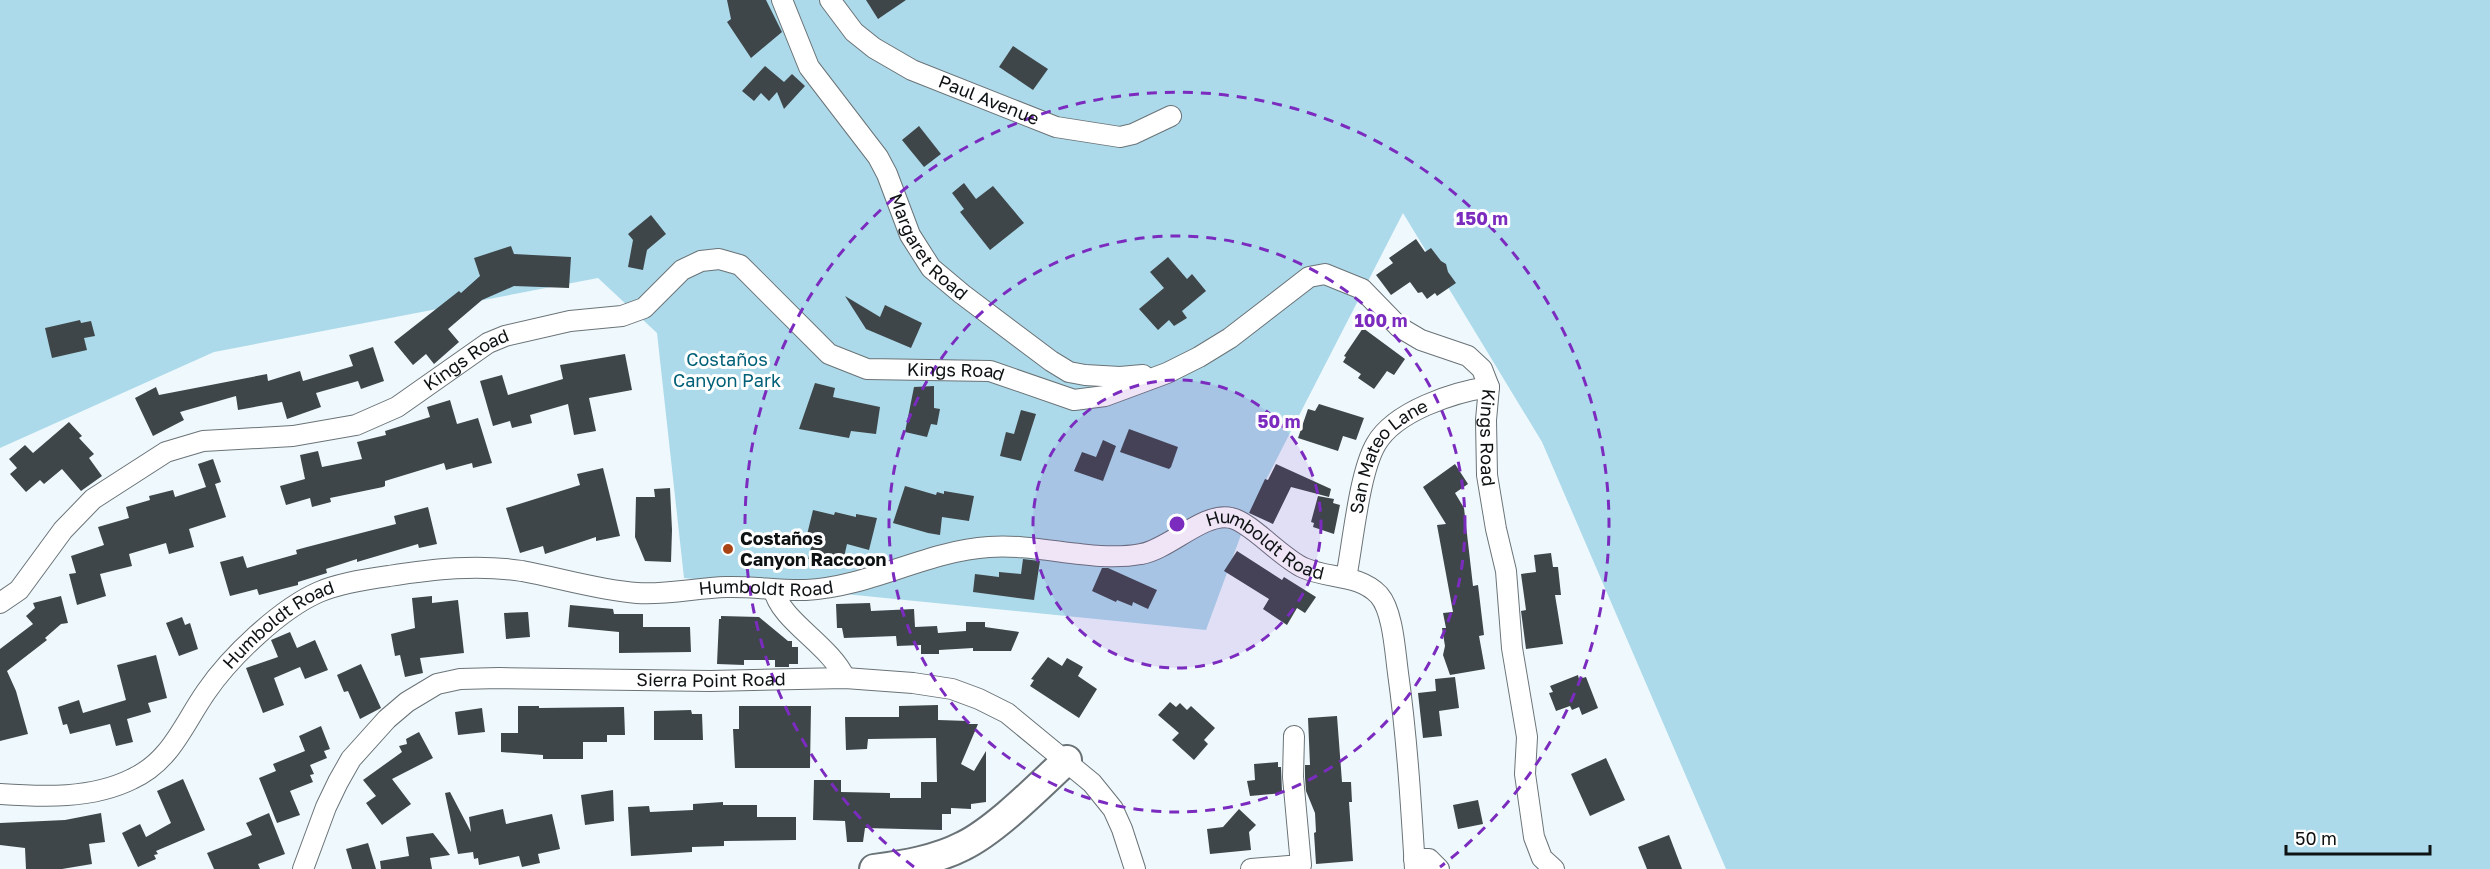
<svg xmlns="http://www.w3.org/2000/svg" width="2490" height="869" font-family="'Golos Text',sans-serif">
<style>
.green{fill:#addaea}
.building{fill:#3e4649}
.lines{fill:none;stroke-linecap:round;stroke-linejoin:round}
.street-casing{stroke:#6a7377;stroke-width:22}
.secondary-casing{stroke:#6a7377;stroke-width:32}
.street{stroke:#fff;stroke-width:20}
.secondary{stroke:#fff;stroke-width:28}
.ring{fill:none;stroke:#7b2cbf;stroke-width:3;stroke-dasharray:10 8}
.poi-dot{fill:#a94515;stroke:#fff;stroke-width:2}
.labels{text-anchor:middle;stroke-width:6;stroke-linejoin:round;paint-order:stroke}
.street-label{font-size:18px;fill:#0e1213;stroke:#fff}
.park-label{font-size:18px;fill:#006077;stroke:#fff}
.poi-label{font-size:18px;font-weight:bold;fill:#0e1213;stroke:#fff;text-anchor:start}
.centre{fill:#7b2cbf;stroke:#fff;stroke-width:3}
.ring-label{font-size:18px;text-anchor:middle;font-weight:bold;fill:#7b2cbf;stroke:#fff;stroke-width:6;stroke-linejoin:round;paint-order:stroke}
</style>
<rect width="100%" height="100%" fill="#eff9fd"/>
<path class="green" d="M0 0H2490V869H1726L1542 442 1403 213 1249 513 1206 630 684 578 657 333 598 278 214 352 0 448Z"/>
<g class="building">
<path d="M727 0H766L782 32 751 58 727 22 731 19Z"/>
<path d="M866 0H906L878 19Z"/>
<path d="M1013 46 1048 69 1033 90 999 67Z"/>
<path d="M765 66 784 82 792 74 805 86 784 109 777 92 769 101 761 93 754 101 742 91Z"/>
<path d="M919 126 941 154 924 167 902 140Z"/>
<path d="M964 183 976 199 993 186 1024 223 990 250 960 212 964 209 952 193Z"/>
<path d="M651 215 666 234 647 250 643 270 628 267 633 240 628 234Z"/>
<path d="M1416 239 1425 252 1431 248 1441 261 1446 264 1448 272 1456 283 1437 296 1435 293 1427 299 1422 292 1418 293 1410 282 1391 295 1376 275 1393 263 1389 258Z"/>
<path d="M511 246 514 254 571 257 569 288 514 286 482 300 448 329 459 342 434 364 426 354 413 365 394 342 459 291 461 293 480 276 474 258Z"/>
<path d="M1168 257 1187 279 1192 274 1206 291 1182 311 1187 318 1174 326 1169 320 1158 330 1139 309 1164 288 1150 272Z"/>
<path d="M845 296 880 317 885 305 922 323 911 348 866 329Z"/>
<path d="M80 320 81 323 91 321 95 336 84 338 87 350 52 358 45 328Z"/>
<path d="M1363 328 1405 359 1394 375 1387 371 1374 389 1358 378 1361 374 1343 362 1346 357 1344 356Z"/>
<path d="M373 347 384 381 361 389 358 381 316 393 321 407 287 419 282 402 238 410 236 396 180 412 184 420 153 436 135 398 156 387 159 395 267 374 268 381 300 371 303 381 353 366 349 355Z"/>
<path d="M625 354 632 390 589 398 596 431 574 435 568 404 530 415 532 423 512 428 510 421 493 426 480 381 502 375 508 395 563 379 560 365Z"/>
<path d="M815 383 835 388 833 397 880 407 876 434 851 431 849 438 799 429Z"/>
<path d="M934 386V408L940 409 937 425 931 424 927 437 905 432 914 387Z"/>
<path d="M450 400 457 424 478 418 492 463 473 468 472 463 446 470 444 463 385 481V486L383 487 330 498 331 502 312 507 310 498 286 505 280 486 305 479 300 455 318 451 322 467 362 459 357 442 386 435 385 431 430 417 427 407Z"/>
<path d="M1319 404 1364 418 1356 440 1343 436 1338 451 1298 438 1308 409 1315 411Z"/>
<path d="M1021 410 1036 414 1021 461 1000 456 1006 432 1014 434Z"/>
<path d="M69 422 82 436 79 438 94 454 89 458 102 476 81 491 62 469 44 484 40 480 26 492 10 474 17 468 9 459 25 445 33 453Z"/>
<path d="M1129 429 1178 447 1171 467 1169 469 1120 452Z"/>
<path d="M1103 440 1116 446 1103 481 1074 471 1082 452 1096 457Z"/>
<path d="M213 459 221 482 215 484 226 517 189 529 194 547 169 554 166 543 129 554 132 566 100 574 106 596 77 605 69 574 76 573 71 556 104 545 98 527 129 518 126 507 150 500 149 496 173 490 175 497 206 487 198 464Z"/>
<path d="M1276 464 1331 489 1329 497 1291 487 1273 524 1249 513 1265 479 1268 480Z"/>
<path d="M1455 464 1468 484 1455 493 1464 508 1473 586 1478 585 1484 635 1479 636 1485 669 1450 675 1443 655 1445 646 1442 628H1446L1443 613 1453 612 1437 525 1446 524 1423 487Z"/>
<path d="M603 468 620 536 596 541V537L545 554 543 546 520 553 506 508 580 485 577 474Z"/>
<path d="M905 486 936 495 937 492 944 494V491L974 496 969 521 942 517 940 535 928 533 893 523Z"/>
<path d="M670 488 672 530 671 562 645 561 635 537 636 497H655L654 489Z"/>
<path d="M1318 496 1334 499 1333 503 1340 505 1334 534 1313 527 1314 523 1311 522Z"/>
<path d="M428 507 437 544 419 548 418 544 357 562V559L326 569 327 573 298 582V585L259 595 257 589 230 596 220 562 243 556 247 568 297 554 296 550 307 547 396 524 394 516Z"/>
<path d="M813 510 834 515 835 512 856 517V514L877 518 869 550 847 544 842 566 808 559 812 544 805 543Z"/>
<path d="M1237 551 1282 580 1284 577 1316 597 1305 613 1297 608 1287 625 1263 609 1269 599 1224 571Z"/>
<path d="M1551 553 1553 567H1558L1561 595H1555L1563 644 1526 649 1521 611 1526 610 1521 574 1536 572 1534 555Z"/>
<path d="M1023 559 1040 561 1034 600 973 592 975 574 999 577V572L1021 574Z"/>
<path d="M1102 568H1108L1157 590 1148 609 1133 602 1132 606 1117 600 1116 602 1092 591Z"/>
<path d="M61 596 68 623 61 624 45 638 47 640 7 671 16 691 28 734 0 741V649L33 624 26 616 35 608 33 603Z"/>
<path d="M432 596V603L458 600 464 653 420 658 423 673 405 677 400 655 395 656 391 634 415 628 412 598Z"/>
<path d="M870 603 871 611 914 609 915 627 937 626 938 633 966 631V622H985V627L1019 632 1011 651H973V648L939 650V654H921V645L897 646 896 636 844 638 842 628H837L836 604Z"/>
<path d="M570 605 613 609 614 614H643V627H690L691 652 619 653V632L568 627Z"/>
<path d="M528 612 530 637 506 639 504 613Z"/>
<path d="M721 616 759 617 788 641H792V647H798V664H789V667H775V660H744V665L717 664 719 619H721Z"/>
<path d="M182 617 185 625 190 623 198 649 179 656 166 623Z"/>
<path d="M290 632 297 648 315 640 328 670 305 679 300 667 274 678 284 705 263 713 246 668 278 657 271 640Z"/>
<path d="M156 655 167 698 148 703 151 712 127 719 133 742 116 746 110 724 70 734 67 724 63 725 58 707 79 700 83 713 126 700 117 665Z"/>
<path d="M1048 657 1062 666 1067 658 1083 667 1078 676 1097 689 1079 718 1030 686 1034 680 1031 679Z"/>
<path d="M361 664 381 708 360 719 348 691 344 692 337 675Z"/>
<path d="M1578 675 1579 679 1586 677 1598 708 1582 715 1579 707 1572 710 1570 706 1556 711 1549 693 1553 692 1550 686Z"/>
<path d="M1455 677 1459 708 1439 711 1442 736 1423 738 1418 693 1436 691 1435 679Z"/>
<path d="M1170 702 1176 707 1180 703 1187 710 1191 706 1215 728 1204 740 1208 744 1194 760 1172 740 1179 733 1158 715Z"/>
<path d="M938 705V720L969 721V724H978L961 764 974 771 986 751V802L971 804V809L951 808V814H942V830L865 828 863 842H847L845 821 813 820 814 780H841V792L890 793V798H921V782H937L936 738 868 739 867 749 846 750 845 717H899V706Z"/>
<path d="M518 706H539V708L624 707 625 735H607V742H583V759H543V755L501 752V733H518Z"/>
<path d="M739 706H811L810 768H735L733 729H739Z"/>
<path d="M482 708 485 732 458 735 455 712Z"/>
<path d="M691 710 692 714H702L703 740H654V711Z"/>
<path d="M1337 716 1342 782H1351L1352 802H1349L1353 861 1316 864 1314 833 1316 832 1315 813 1306 791 1305 777V765H1310L1308 718Z"/>
<path d="M321 726 330 749 324 751 327 758 310 765 314 774 310 775 313 782 290 791 300 815 277 823 259 778 276 771 273 764 305 751 299 736Z"/>
<path d="M419 732 433 758 392 779 411 804 382 825 366 803 376 796 363 780 402 752 399 746 407 744 406 739Z"/>
<path d="M1606 758 1625 800 1590 816 1571 774Z"/>
<path d="M1278 762V767H1281L1282 793 1250 796 1247 781 1255 780 1254 764Z"/>
<path d="M183 779 205 830 156 851 158 854 154 855 156 859 138 867 122 833 140 824 146 837 171 823 157 791Z"/>
<path d="M613 790 614 821 585 825 581 795Z"/>
<path d="M450 792 471 832 469 817 503 809 506 824 552 814 560 849 538 854 540 863 522 867 519 856 479 865 478 858 474 859 473 852 458 854 445 793Z"/>
<path d="M1478 800 1483 824 1458 829 1453 805Z"/>
<path d="M723 802V805H757V817H796V840L724 841V846L692 847V852L631 856 628 807 649 806 650 812 693 810V804Z"/>
<path d="M1239 809 1256 825 1249 832 1251 850 1210 854 1207 829 1223 827Z"/>
<path d="M101 813 105 842 89 844 92 864 62 869H26L25 848 0 845V823L65 820Z"/>
<path d="M269 813 285 854 258 864 260 869H214L207 853 252 835 246 823Z"/>
<path d="M433 833 450 855 430 858 432 869H381L380 861 409 856 406 837Z"/>
<path d="M1669 835 1682 869H1647L1638 847Z"/>
<path d="M368 843 376 869H352L346 849Z"/>
</g>
<g class="lines">
<g class="street-casing">
<g id="street">
<path id="s1" d="M782 0 809 67 878 157 887 174 910 235 931 268 962 294 1051 361 1069 372 1085 375 1120 377 1143 375"/>
<path id="s2" d="M830 0 854 32 874 48 912 70 1056 127 1120 137 1133 134 1171 116"/>
<path id="s3" d="M1346 578C1353 543 1359 473 1376 444 1395 411 1454 392 1489 387"/>
<path d="M774 590C780 620 830 645 845 678"/>
<path id="s4" d="M0 603 19 590 63 530 93 499 166 452 203 441 293 436 356 425 397 407 488 343 505 336 570 321 622 316 644 308 682 270 701 261 719 259 740 265 829 354 867 369 990 371 1074 400 1105 396 1167 373 1199 357 1230 338 1309 277 1325 274 1362 289 1399 327 1421 340 1468 356 1482 369 1489 387 1486 420 1487 475 1496 529 1506 571 1512 648 1527 737 1525 774 1534 837 1542 858 1554 869"/>
<path id="s5" d="M0 794C43 797 92 799 132 779 171 761 183 725 206 692 230 657 280 609 319 592 340 583 366 579 389 576 434 569 477 564 522 571 560 578 598 590 637 593 667 595 696 588 726 587 753 586 779 591 806 590 869 587 926 551 989 547 1038 543 1093 563 1141 554 1168 550 1205 511 1231 518 1251 522 1281 558 1304 568 1329 579 1359 574 1379 595 1393 611 1395 651 1398 673 1407 738 1411 803 1415 869"/>
<path d="M1414 859H1429L1439 869"/>
<path id="s6" d="M303 869 326 807 338 782 351 759 387 719 407 702 437 684 460 679 499 678 710 681 845 678 913 683 952 689 979 699 1007 713 1092 783 1113 809 1122 829 1135 869"/>
<path d="M1251 869 1301 865 1293 777 1294 736"/>
</g>
</g>
<g class="secondary-casing">
<path id="secondary" d="M874 869C904 865 936 860 963 846 996 830 1039 786 1067 760"/>
</g>
<use href="#street" class="street"/>
<use href="#secondary" class="secondary"/>
</g>
<circle cx="1177" cy="524" r="144" fill="#7b2cbf" fill-opacity=".12"/>
<g class="ring">
<circle cx="1177" cy="524" r="144"/>
<circle cx="1177" cy="524" r="288"/>
<path d="M914 867A432 432 0 1 1 1440 867"/>
</g>
<circle class="poi-dot" cx="728" cy="549" r="6"/>
<g class="labels">
<g class="street-label">
<text dy="6" stroke="none"><textPath href="#s2" startOffset="192">Paul Avenue</textPath></text>
<text dy="6" stroke="none"><textPath href="#s1" startOffset="290">Margaret Road</textPath></text>
<text dy="6" stroke="none"><textPath href="#s4" startOffset="549">Kings Road</textPath></text>
<text dy="6" stroke="none"><textPath href="#s4" startOffset="1107">Kings Road</textPath></text>
<text dy="6" stroke="none"><textPath href="#s4" startOffset="1773">Kings Road</textPath></text>
<text dy="6" stroke="none"><textPath href="#s3" startOffset="134">San Mateo Lane</textPath></text>
<text dy="6" stroke="none"><textPath href="#s5" startOffset="1377">Humboldt Road</textPath></text>
<text dy="6" stroke="none"><textPath href="#s5" startOffset="855">Humboldt Road</textPath></text>
<text dy="6" stroke="none"><textPath href="#s5" startOffset="351">Humboldt Road</textPath></text>
<text dy="6" stroke="none"><textPath href="#s6" startOffset="510">Sierra Point Road</textPath></text>
</g>
<g class="park-label">
<text x="727" y="366">Costaños<tspan x="727" dy="21">Canyon Park</tspan></text>
</g>
<g class="poi-label">
<text x="740" y="545">Costaños<tspan x="740" dy="21">Canyon Raccoon</tspan></text>
</g>
</g>
<circle cx="1177" cy="524" r="9" class="centre"/>
<g class="ring-label">
<text x="1482" y="225">150 m</text>
<text x="1381" y="327">100 m</text>
<text x="1279" y="428">50 m</text>
</g>
<path d="M2286 845v9h144v-9" fill="none" stroke="#0e1213" stroke-width="3"/>
<text x="2295" y="845" font-size="18" fill="#0e1213" stroke="#ffffff" stroke-width="4.5" paint-order="stroke">50 m</text>
</svg>
